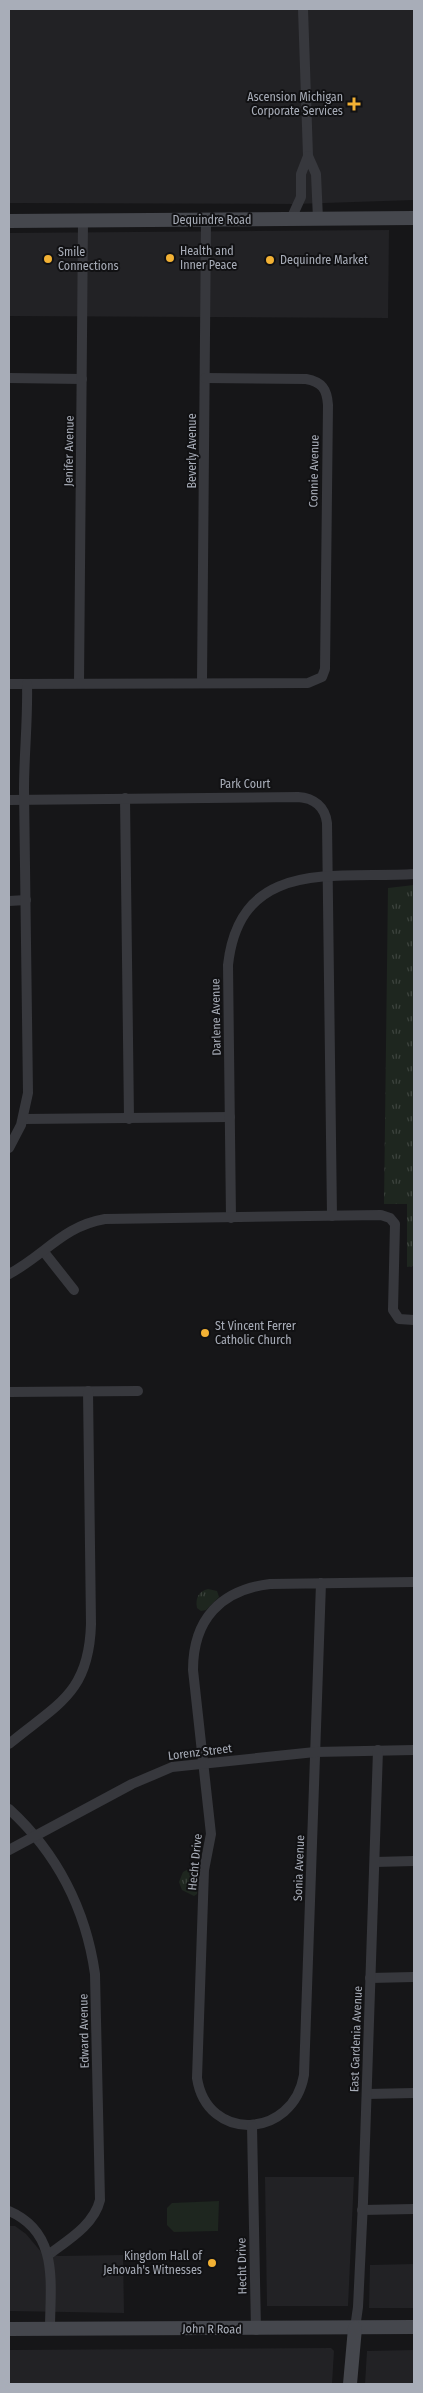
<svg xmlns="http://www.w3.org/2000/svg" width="423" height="2393" font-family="'Fira Sans Condensed',sans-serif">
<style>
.built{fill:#222225}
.grass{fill:url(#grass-tufts)}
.garden{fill:#1e261f}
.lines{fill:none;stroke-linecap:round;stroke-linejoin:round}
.street{stroke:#37383d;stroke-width:10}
.secondary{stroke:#45474d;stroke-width:14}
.poi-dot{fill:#f2b134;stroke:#111113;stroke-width:2}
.labels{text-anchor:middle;stroke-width:4;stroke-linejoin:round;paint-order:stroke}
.poi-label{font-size:12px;fill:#a8adb8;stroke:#111113;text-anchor:start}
.street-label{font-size:12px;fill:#a8adb8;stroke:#111113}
</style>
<defs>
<pattern id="grass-tufts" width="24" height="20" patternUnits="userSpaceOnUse" patternTransform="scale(1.25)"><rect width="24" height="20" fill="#1e261f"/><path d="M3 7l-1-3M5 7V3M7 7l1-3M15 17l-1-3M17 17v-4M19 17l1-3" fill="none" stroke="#3c433d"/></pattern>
</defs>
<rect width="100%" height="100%" fill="#161618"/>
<g class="built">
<path d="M9 9H414V200L295 204 9 203Z"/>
<path d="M389 230 388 318 9 316V233Z"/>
<path d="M265 2177H354L348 2306H267Z"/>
<path d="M9 2226H15L26 2234 42 2253 59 2256 123 2255 124 2313 9 2311Z"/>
<path d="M414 2264V2308H369L370 2265Z"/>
<path d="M331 2348 334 2351 332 2384H9V2350Z"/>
<path d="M414 2350V2384H365L367 2351Z"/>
</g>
<g class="grass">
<path d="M414 885V1266L407 1267V1204H384L388 888Z"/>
<path d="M208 1589 217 1591 219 1597 206 1610 201 1611 197 1608C195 1598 199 1591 208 1589Z"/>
<path d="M194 1866 198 1870 197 1894 194 1896 182 1890 179 1882 183 1872Z"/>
</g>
<path class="garden" d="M219 2201 218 2231 174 2232 167 2225V2208L172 2203Z"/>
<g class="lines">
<g class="street">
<path d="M303 9 308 156"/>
<path d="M291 219 301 197V174L308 156 316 174 318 219"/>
<path d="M9 378 82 379"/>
<path d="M202 682 206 220"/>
<path d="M79 683 83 221"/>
<path d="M9 684 308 683 322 677 325 669 328 405C327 389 322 382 306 379L205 378"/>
<path d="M125 798 129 1119"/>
<path d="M9 800 298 797C314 798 325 807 327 823L332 1216"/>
<path d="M9 901 26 900"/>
<path d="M24 1119 230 1117"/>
<path d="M9 1148 21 1125 28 1093 24 790C24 754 28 719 27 684"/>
<path d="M231 1218 228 965C240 857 335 879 414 874"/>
<path d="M44 1252 74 1290"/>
<path d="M9 1274C45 1255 63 1226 105 1219L381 1215 390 1218 395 1224 393 1310 399 1319 414 1320"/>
<path d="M9 1392 138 1391"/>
<path d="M321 1583 304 2075C293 2139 207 2143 197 2078L204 1870 211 1834 193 1670C193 1619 221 1590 270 1584L414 1582"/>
<path d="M9 1744C57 1704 89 1694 91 1624L88 1391"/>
<path d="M9 1809C57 1853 86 1910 95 1974L100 2200C94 2225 68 2240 48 2255"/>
<path d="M9 1850 132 1784 172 1767 315 1752 414 1750"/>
<path d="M375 1862 414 1861"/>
<path d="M370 1978 414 1977"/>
<path d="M367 2094 414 2093"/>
<path d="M252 2126 256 2330"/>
<path d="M362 2210 414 2209"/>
<path d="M9 2211C60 2233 50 2284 50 2329"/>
<path d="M355 2328 358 2307 363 2202 378 1750"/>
</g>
<g class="secondary">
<path d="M9 221 414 218"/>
<path d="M9 2329 414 2327"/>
<path d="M350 2384 355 2328"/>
</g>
</g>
<g class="poi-dot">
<path d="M351.5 96.5h5v5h5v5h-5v5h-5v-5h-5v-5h5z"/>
<circle cx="170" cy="258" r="5"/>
<circle cx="48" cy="259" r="5"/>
<circle cx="270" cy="260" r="5"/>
<circle cx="205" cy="1333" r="5"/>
<circle cx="212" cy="2263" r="5"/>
</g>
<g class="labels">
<g class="poi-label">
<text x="343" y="101" text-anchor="end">Ascension Michigan<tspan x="343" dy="14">Corporate Services</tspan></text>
<text x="180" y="255">Health and<tspan x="180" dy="14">Inner Peace</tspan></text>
<text x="58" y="256">Smile<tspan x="58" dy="14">Connections</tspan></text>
<text x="280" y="264">Dequindre Market</text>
<text x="215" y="1330">St Vincent Ferrer<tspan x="215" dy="14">Catholic Church</tspan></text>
<text x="202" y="2260" text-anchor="end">Kingdom Hall of<tspan x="202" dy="14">Jehovah's Witnesses</tspan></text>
</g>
<g class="street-label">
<text x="212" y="224">Dequindre Road</text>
<text transform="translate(69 451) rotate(-89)" y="4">Jenifer Avenue</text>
<text transform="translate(192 451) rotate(-90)" y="4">Beverly Avenue</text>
<text transform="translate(314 471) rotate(-89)" y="4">Connie Avenue</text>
<text x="245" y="788">Park Court</text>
<text transform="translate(216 1017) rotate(-91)" y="4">Darlene Avenue</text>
<text transform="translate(200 1752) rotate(-7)" y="4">Lorenz Street</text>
<text transform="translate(195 1862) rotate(-84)" y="4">Hecht Drive</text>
<text transform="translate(299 1868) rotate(-88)" y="4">Sonia Avenue</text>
<text transform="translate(84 2031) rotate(-91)" y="4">Edward Avenue</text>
<text transform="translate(356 2039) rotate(-88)" y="4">East Gardenia Avenue</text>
<text transform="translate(242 2266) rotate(-91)" y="4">Hecht Drive</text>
<text transform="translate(212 2329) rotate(1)" y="4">John R Road</text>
</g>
</g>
<rect width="423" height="2393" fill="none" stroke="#a8adb8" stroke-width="20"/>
</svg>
